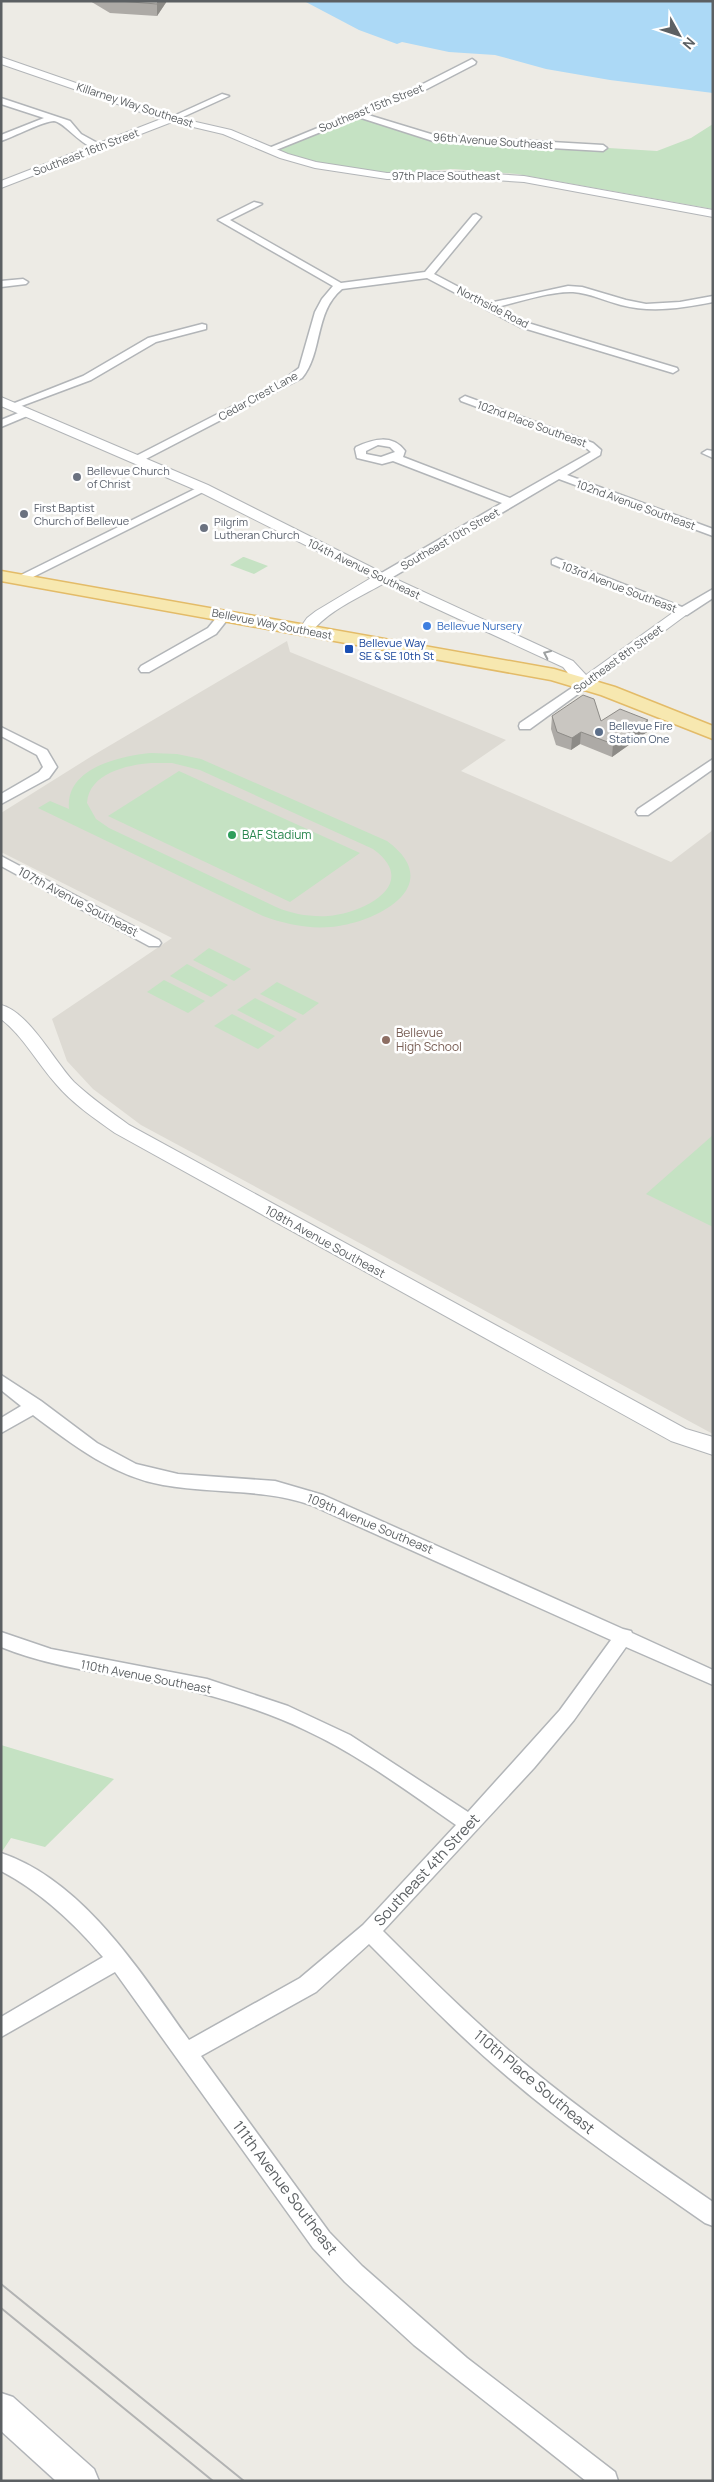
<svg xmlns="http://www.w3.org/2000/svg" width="714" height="2482" font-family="Manrope,sans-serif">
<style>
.education{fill:#dddad3}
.green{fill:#c5e2c3;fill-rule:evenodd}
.water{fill:#acd9f6}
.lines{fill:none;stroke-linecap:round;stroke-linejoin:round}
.minor-casing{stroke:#b2b5b8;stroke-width:3}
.tertiary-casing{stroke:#b2b5b8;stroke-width:2}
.secondary-casing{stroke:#b1b4b8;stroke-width:3}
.primary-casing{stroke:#e3bb68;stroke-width:3}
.minor{fill:#fff;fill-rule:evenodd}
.tertiary{fill:#fff;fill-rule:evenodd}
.secondary{fill:#fff;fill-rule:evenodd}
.primary{fill:#f7e8b0;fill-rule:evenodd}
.tram{stroke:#b2b3b3;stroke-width:2}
.wall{fill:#adaaa6}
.shaded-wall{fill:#8d8b87}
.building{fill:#c9c6c1;stroke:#8d8b87}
.oneway{stroke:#9da0a1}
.worship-dot{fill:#6b7280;stroke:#fff;stroke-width:2}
.shop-dot{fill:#3f7fe0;stroke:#fff;stroke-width:2}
.transit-dot{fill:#1a4fb4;stroke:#fff;stroke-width:2}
.service-dot{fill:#5c6f8a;stroke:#fff;stroke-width:2}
.leisure-dot{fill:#2e9e5b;stroke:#fff;stroke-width:2}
.education-dot{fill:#8d6e63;stroke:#fff;stroke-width:2}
.labels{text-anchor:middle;stroke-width:5;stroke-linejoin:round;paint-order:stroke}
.far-street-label{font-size:11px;fill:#5c6063;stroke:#fff}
.far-worship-label{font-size:11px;fill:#5b616d;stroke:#fff;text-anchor:start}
.far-shop-label{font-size:11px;fill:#366cbe;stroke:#fff;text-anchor:start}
.far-transit-label{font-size:11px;fill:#164399;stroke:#fff;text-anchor:start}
.far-service-label{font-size:11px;fill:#4e5e75;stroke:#fff;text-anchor:start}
.leisure-label{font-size:12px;fill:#27864d;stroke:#fff;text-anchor:start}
.street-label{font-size:12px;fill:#5c6063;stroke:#fff}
.education-label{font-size:12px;fill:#785e54;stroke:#fff;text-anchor:start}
.near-street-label{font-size:15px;fill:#5c6063;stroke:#fff}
</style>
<rect width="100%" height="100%" fill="#edebe5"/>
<path class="education" d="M287 641 290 652 506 740 461 771 671 862 713 830V1434L141 1125 93 1089 67 1061 52 1019 172 938 1 852V813L92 756Z"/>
<g class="green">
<path d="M356 114 433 137 657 151 691 138 713 124V209L517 174 454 169 390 173 314 165 275 150Z"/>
<path d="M243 557H244L268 566 254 574 230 565Z"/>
<path d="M151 753 177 754 201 759 387 841C448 886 376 923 331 927 307 929 285 924 263 916L38 808 50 801 69 809C65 768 120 756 151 753ZM151 763H172L200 770 373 849C421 884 364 913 328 916 310 917 292 914 276 907L109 828 96 819 87 803C89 773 127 765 151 763Z"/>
<path d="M179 771 360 853 290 902 108 816Z"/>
<path d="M209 948 251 969 234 981 193 960Z"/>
<path d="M187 964 228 985 211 997 170 976Z"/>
<path d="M164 980 205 1001 188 1013 147 992Z"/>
<path d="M277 982 319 1003 303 1015 260 994Z"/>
<path d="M255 998 297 1019 280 1032 237 1010Z"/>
<path d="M232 1014 275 1036 258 1049 214 1026Z"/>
<path d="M713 1135V1227L646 1194Z"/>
<path d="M1 1745 114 1779 45 1847 11 1838 1 1853Z"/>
</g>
<path class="water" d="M304 1H713V93L610 80 546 69 495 55 449 52 402 42 397 44 359 30Z"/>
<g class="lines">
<g class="minor-casing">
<g id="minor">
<path d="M472 59 476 62 475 64 421 92 365 114 434 135 603 145 607 148 603 151 433 141 358 117 271 152 264 150 415 88Z"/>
<path d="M222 94 229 96 174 121 167 119Z"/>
<path d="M1 98 70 121 81 134 103 146C89 157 66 122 54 121 44 121 13 137 1 141V135L44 118 1 104Z"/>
<path d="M254 202 262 204 230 220 341 283 425 272 473 215 476 214 481 217 434 274 489 303 568 286 582 287 626 300 646 304 680 302 713 296V302C682 308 652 313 621 305 605 301 590 293 573 292 551 291 519 302 497 307L528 323 677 368 678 370 673 373 520 327 427 278 342 289C314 312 323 353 302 378L142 461H134V457L282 381 299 368 315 312 322 299 333 286 218 220Z"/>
<path d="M23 279 28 282 26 284 1 287V281Z"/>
<path d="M202 324 206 325V329L156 342 91 380 16 408H8L7 406 83 376 148 338Z"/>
<path d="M465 396 593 443 601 450 600 455 567 475 713 529V536L559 479 386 581H378V575L502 503 393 461 382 464 357 458 355 449 356 447C374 439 392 434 405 451L403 457 510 498 591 452 585 447 461 401 460 399ZM378 445 390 447 395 452 381 457 366 454V451Z"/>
<path d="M28 409 33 412 32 414 1 427V420Z"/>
<path d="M707 450 713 451V458L702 453Z"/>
<path d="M203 485 207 486V490L23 582H15L13 579Z"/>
<path d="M556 558 682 607 713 589V598L687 615H679L552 564V560Z"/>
<path d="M225 611 231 615 216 634 149 672H141L139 669 141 666 208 628 221 612Z"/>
<path d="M585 679 589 680 591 683 589 686 530 729H520L519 726 520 723Z"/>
<path d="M1 727 47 750 57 767 49 778 1 804V794L39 772 43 767 37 755 1 736Z"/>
<path d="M713 759V769L648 815H638L636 812 638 809Z"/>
<path d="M1 856 159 940 161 943 159 946H149L1 866Z"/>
<path d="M1 1375 41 1401 97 1443 136 1464 178 1474 275 1481 323 1495 623 1629 631 1631 632 1633 713 1670V1685L626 1647 574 1720 534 1768 383 1931C429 1977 475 2023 525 2064 585 2114 649 2158 713 2202V2226L705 2223C638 2176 571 2131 509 2078 460 2037 415 1990 369 1944L316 1992 201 2056 329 2232 362 2266 467 2358 615 2472 618 2481H586L414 2345 345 2282 313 2248 115 1972 1 2037V2017L103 1957C74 1923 41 1892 1 1871V1853C84 1881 141 1973 189 2040L300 1978 363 1925 456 1825C407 1791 359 1755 305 1730 274 1715 241 1704 208 1695 140 1675 68 1674 1 1647V1632L51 1649 207 1679 288 1706 350 1735 468 1812 560 1710 611 1640 311 1505C262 1488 213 1494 163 1485 113 1476 73 1445 33 1415L1 1433V1418L21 1406 1 1390Z"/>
</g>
</g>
<g class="tertiary-casing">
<g id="tertiary">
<path d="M1 57 174 117 231 130 288 154 316 162 387 173 462 172 524 176 713 210V217L524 182 462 178 387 179 315 168 280 158 223 134 172 122 1 188V181L161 119 1 64Z"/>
<path d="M1 397 208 485 387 575 573 661 586 675 678 609H688L690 612 590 686C577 689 571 676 563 667L383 584C358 598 327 611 310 634H300L298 631 307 618 316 611 371 578 198 491 1 406Z"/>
<path d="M1 1005C29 1012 54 1061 74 1082 91 1098 110 1111 129 1125L686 1429 713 1437V1455L671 1441 115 1133C94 1118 73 1104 56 1084 37 1063 24 1037 1 1019Z"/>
</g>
</g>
<g class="secondary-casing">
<path id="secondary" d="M1 2393 13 2397 94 2469 99 2481H56L1 2431Z"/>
</g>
<g class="primary-casing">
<path id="primary" d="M1 571 554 669 615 687 713 726V739L601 695 551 680 1 581Z"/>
</g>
<use href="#minor" class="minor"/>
<use href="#tertiary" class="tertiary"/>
<use href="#secondary" class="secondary"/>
<use href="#primary" class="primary"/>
<g class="tram">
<path d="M1 2284 244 2481"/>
<path d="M1 2308 213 2481"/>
</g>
</g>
<g class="wall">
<path d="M90 1H167L157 16 110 13Z"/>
<path d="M552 716 601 721 648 720 647 732 612 757 580 744 571 750 556 745 551 729Z"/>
</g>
<g class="shaded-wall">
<path d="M158 1H167L157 16V4Z"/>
<path d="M648 720 647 732 612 757 613 744Z"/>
<path d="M581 732 580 744 571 750 572 738Z"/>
</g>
<g class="building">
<path d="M119 1H158L157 4Z"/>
<path d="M583 695 594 699 601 721 620 709 648 720 613 744 581 732 572 738 557 732 552 716Z"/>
</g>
<defs><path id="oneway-chevron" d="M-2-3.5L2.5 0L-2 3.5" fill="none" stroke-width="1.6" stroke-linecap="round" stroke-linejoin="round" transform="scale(1.25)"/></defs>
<use class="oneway" href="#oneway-chevron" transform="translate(547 654) rotate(-155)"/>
<g class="worship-dot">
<circle cx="77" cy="477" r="5"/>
<circle cx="24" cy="514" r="5"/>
<circle cx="204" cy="528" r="5"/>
</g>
<circle class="shop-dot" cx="427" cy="626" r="5"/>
<rect class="transit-dot" x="344" y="644" width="10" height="10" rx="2.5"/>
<circle class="service-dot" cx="599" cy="732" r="5"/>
<circle class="leisure-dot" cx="232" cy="835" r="5"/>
<circle class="education-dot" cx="386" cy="1040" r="5"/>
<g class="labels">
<g class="far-street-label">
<text transform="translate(135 105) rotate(18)" y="4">Killarney Way Southeast</text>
<text transform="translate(371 108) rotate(-22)" y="4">Southeast 15th Street</text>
<text transform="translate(493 141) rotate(4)" y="4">96th Avenue Southeast</text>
<text transform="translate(86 152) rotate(-21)" y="4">Southeast 16th Street</text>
<text x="446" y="180">97th Place Southeast</text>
<text transform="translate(493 307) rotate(27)" y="4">Northside Road</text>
<text transform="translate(258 396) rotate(-29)" y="4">Cedar Crest Lane</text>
<text transform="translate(532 424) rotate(20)" y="4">102nd Place Southeast</text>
<text transform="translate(636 505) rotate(20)" y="4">102nd Avenue Southeast</text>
<text transform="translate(450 539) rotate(-30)" y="4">Southeast 10th Street</text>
<text transform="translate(364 569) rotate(26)" y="4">104th Avenue Southeast</text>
<text transform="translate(619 587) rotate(21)" y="4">103rd Avenue Southeast</text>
<text transform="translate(272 624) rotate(11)" y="4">Bellevue Way Southeast</text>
<text transform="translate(618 659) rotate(-36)" y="4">Southeast 8th Street</text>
</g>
<g class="far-worship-label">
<text x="87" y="475">Bellevue Church<tspan x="87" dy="13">of Christ</tspan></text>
<text x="34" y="512">First Baptist<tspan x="34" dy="13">Church of Bellevue</tspan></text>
<text x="214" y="526">Pilgrim<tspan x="214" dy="13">Lutheran Church</tspan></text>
</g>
<g class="far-shop-label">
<text x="437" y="630">Bellevue Nursery</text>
</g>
<g class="far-transit-label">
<text x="359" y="647">Bellevue Way<tspan x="359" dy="13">SE &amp; SE 10th St</tspan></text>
</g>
<g class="far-service-label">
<text x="609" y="730">Bellevue Fire<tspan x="609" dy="13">Station One</tspan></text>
</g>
<g class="leisure-label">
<text x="242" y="839">BAF Stadium</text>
</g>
<g class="street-label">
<text transform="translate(78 902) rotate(28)" y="4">107th Avenue Southeast</text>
<text transform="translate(325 1242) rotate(29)" y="4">108th Avenue Southeast</text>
<text transform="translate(370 1524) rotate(23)" y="4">109th Avenue Southeast</text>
<text transform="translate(146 1677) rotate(11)" y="4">110th Avenue Southeast</text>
</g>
<g class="education-label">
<text x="396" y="1037">Bellevue<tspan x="396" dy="14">High School</tspan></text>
</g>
<g class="near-street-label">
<text transform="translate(427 1870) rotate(-47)" y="5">Southeast 4th Street</text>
<text transform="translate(534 2082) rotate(40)" y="5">110th Place Southeast</text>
<text transform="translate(285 2188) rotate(53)" y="5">111th Avenue Southeast</text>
</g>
</g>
<rect width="714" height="2482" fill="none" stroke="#5c6063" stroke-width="5"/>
<g transform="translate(679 35) rotate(130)" stroke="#ffffff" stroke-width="4" paint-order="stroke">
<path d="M0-4L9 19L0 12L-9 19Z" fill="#5c6063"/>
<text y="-8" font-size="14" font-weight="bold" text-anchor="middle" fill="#5c6063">N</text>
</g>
</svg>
